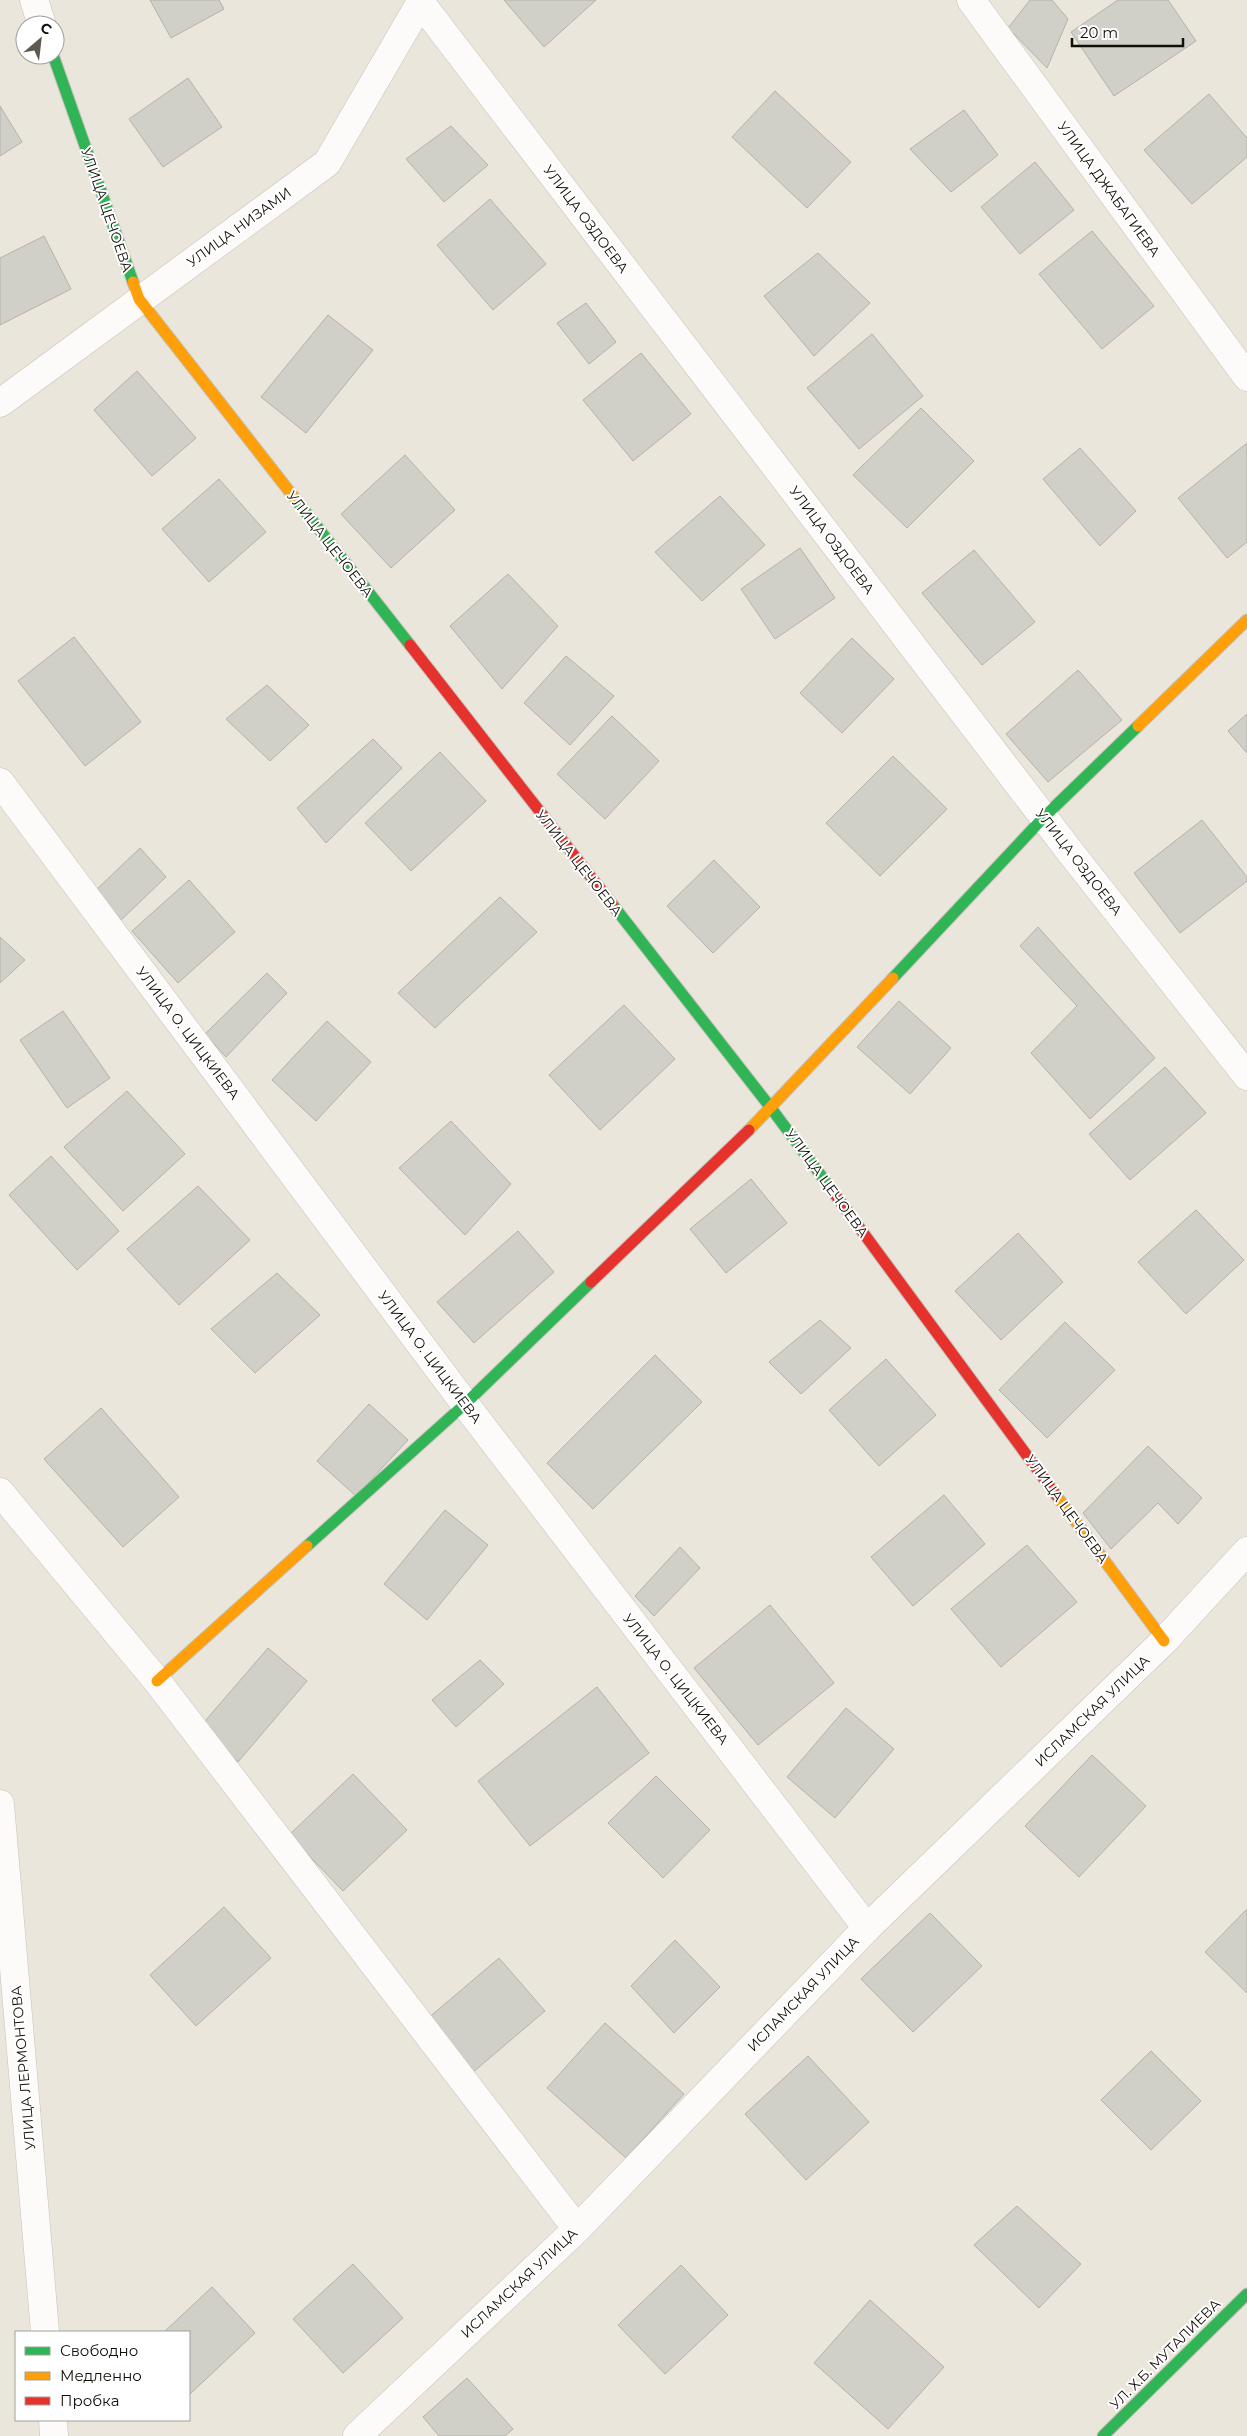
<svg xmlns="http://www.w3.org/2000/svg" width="1247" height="2436" font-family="Montserrat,sans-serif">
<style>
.building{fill:#d1d0c8;stroke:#b3b2aa}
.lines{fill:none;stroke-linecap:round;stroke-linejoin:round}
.street-casing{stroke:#c5c2ba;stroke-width:29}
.fast-casing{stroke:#c5c2ba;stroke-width:13}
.slow-casing{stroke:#c5c2ba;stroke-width:13}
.jam-casing{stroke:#c5c2ba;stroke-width:13}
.street{stroke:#fcfbfa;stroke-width:28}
.fast{stroke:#30b455;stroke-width:11}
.slow{stroke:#ff9f0a;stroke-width:11}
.jam{stroke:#e5322d;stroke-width:11}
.labels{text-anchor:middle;stroke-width:4;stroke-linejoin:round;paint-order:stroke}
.street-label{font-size:14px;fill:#120f09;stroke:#fff}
</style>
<rect width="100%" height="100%" fill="#eae6dc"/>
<g class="building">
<path d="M150 0H219L224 9 171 38Z"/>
<path d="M504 0H596L544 47Z"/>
<path d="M1030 0H1052L1068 19 1047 68 1008 28Z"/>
<path d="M1118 0H1168L1196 41 1114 96 1071 32Z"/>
<path d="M188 78 222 127 163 167 129 119Z"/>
<path d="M775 91 851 162 807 208 732 137Z"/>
<path d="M1209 94 1247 138V157L1192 204 1144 150Z"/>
<path d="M0 106 22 142 0 156Z"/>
<path d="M964 110 998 155 951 192 910 149Z"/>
<path d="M451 126 488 165 444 202 406 159Z"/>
<path d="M1035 162 1074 210 1020 254 981 207Z"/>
<path d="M490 199 546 264 493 310 437 245Z"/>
<path d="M1092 231 1154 306 1102 349 1039 274Z"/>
<path d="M44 236 71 289 0 325V258Z"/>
<path d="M818 253 870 303 814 356 764 296Z"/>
<path d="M586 303 616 342 589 364 557 323Z"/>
<path d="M328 315 373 350 306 433 261 397Z"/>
<path d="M872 334 923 396 859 449 807 388Z"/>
<path d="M641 353 691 414 633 461 583 400Z"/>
<path d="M137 371 196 438 152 476 94 410Z"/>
<path d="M921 408 974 461 907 528 853 475Z"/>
<path d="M1247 443V542L1227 558 1178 498Z"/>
<path d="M1080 448 1136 511 1100 546 1043 479Z"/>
<path d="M405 455 455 510 391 568 341 514Z"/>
<path d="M219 479 266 532 209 582 162 529Z"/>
<path d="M720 496 765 545 702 601 655 552Z"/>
<path d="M800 548 835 598 775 639 741 589Z"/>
<path d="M974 550 1035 622 982 665 922 593Z"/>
<path d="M508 574 558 626 502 689 450 626Z"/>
<path d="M74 637 141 722 85 766 18 681Z"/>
<path d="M852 638 894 679 842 733 800 693Z"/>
<path d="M566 656 614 696 570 745 524 703Z"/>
<path d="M1078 670 1122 720 1048 782 1006 734Z"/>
<path d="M267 685 309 725 270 761 226 719Z"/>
<path d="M1247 714V753L1228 731Z"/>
<path d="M612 716 659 761 605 819 557 774Z"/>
<path d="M373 739 402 768 326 843 297 808Z"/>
<path d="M440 752 486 801 411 871 365 823Z"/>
<path d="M893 756 947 809 880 876 826 823Z"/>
<path d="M1202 820 1247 877V881L1180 933 1134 873Z"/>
<path d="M140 848 166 877 121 920 96 890Z"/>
<path d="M714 860 760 907 713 953 667 906Z"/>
<path d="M189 880 235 932 178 983 132 931Z"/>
<path d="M500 897 537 932 435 1028 398 993Z"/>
<path d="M1038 927 1155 1058 1090 1119 1031 1053 1077 1006 1020 946Z"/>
<path d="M0 937 25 960 0 983Z"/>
<path d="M267 973 287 993 226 1057 205 1034Z"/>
<path d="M899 1001 951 1048 910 1094 857 1047Z"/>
<path d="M624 1005 675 1059 600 1130 549 1075Z"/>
<path d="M63 1011 110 1078 67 1108 20 1040Z"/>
<path d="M327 1021 371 1062 316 1121 272 1080Z"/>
<path d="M1165 1067 1206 1113 1130 1180 1089 1134Z"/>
<path d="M127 1091 185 1154 123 1211 64 1147Z"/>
<path d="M451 1121 511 1184 465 1235 399 1168Z"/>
<path d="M51 1156 119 1231 77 1270 9 1195Z"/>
<path d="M751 1179 787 1223 726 1273 690 1229Z"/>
<path d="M198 1186 250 1240 179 1305 127 1249Z"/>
<path d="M1196 1210 1244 1260 1186 1314 1138 1262Z"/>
<path d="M518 1231 554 1272 474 1343 437 1302Z"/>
<path d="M1018 1233 1063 1282 1001 1340 955 1291Z"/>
<path d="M277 1273 320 1315 255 1373 211 1329Z"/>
<path d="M820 1320 851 1348 801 1394 769 1362Z"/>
<path d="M1065 1322 1115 1370 1047 1438 999 1390Z"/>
<path d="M655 1355 702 1402 593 1509 547 1463Z"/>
<path d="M886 1359 936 1415 879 1466 829 1410Z"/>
<path d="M369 1404 408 1440 356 1496 317 1461Z"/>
<path d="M101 1408 179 1497 123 1547 44 1459Z"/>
<path d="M1148 1446 1202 1498 1178 1524 1158 1503 1111 1549 1083 1513Z"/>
<path d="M944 1495 985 1544 913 1606 871 1557Z"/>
<path d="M445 1510 488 1545 427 1620 384 1584Z"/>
<path d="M1027 1545 1077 1602 1001 1667 951 1609Z"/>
<path d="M680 1547 700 1568 654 1616 635 1596Z"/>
<path d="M770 1605 834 1683 758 1745 694 1668Z"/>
<path d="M268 1648 307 1681 238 1762 199 1728Z"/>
<path d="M480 1660 504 1684 456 1727 432 1700Z"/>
<path d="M597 1687 649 1753 530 1846 478 1781Z"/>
<path d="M846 1708 894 1749 835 1818 787 1777Z"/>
<path d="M1092 1755 1146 1806 1079 1877 1025 1826Z"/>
<path d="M353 1774 407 1830 343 1891 289 1835Z"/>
<path d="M656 1776 710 1830 663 1878 608 1823Z"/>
<path d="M224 1907 271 1958 196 2026 150 1975Z"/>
<path d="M1247 1909V1993L1205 1952Z"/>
<path d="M930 1913 982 1966 913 2032 861 1979Z"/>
<path d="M675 1940 720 1987 674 2033 631 1986Z"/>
<path d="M499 1958 545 2011 472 2073 426 2020Z"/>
<path d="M605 2023 684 2094 626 2158 547 2088Z"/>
<path d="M1151 2051 1201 2101 1151 2150 1101 2100Z"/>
<path d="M808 2056 869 2122 806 2180 745 2114Z"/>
<path d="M1017 2206 1081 2264 1039 2308 974 2245Z"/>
<path d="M353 2264 403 2318 343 2373 293 2319Z"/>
<path d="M681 2265 728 2315 665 2374 618 2325Z"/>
<path d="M212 2287 255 2333 189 2395V2332H164Z"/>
<path d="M870 2300 944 2367 888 2429 814 2363Z"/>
<path d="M467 2378 513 2429 505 2436H439L423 2417Z"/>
</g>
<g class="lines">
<g class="street-casing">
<g id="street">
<path d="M34 0 42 25"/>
<path d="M971 0 1247 377"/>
<path d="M421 3 1071 853 1247 1076"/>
<path d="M0 403 327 163 422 0"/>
<path d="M0 782 465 1404 867 1928"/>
<path d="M0 1492 157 1681 577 2229"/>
<path d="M0 1804 45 2332"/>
<path d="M53 2420 54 2436"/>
<path d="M357 2436 577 2229 867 1928 1164 1641 1247 1551"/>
</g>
</g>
<g class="fast-casing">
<g id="fast">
<path d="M53 55 133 282"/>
<path d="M293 496 410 645"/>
<path d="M612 904 771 1108 831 1189"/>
<path d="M893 978 1044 817 1138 726"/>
<path d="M307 1546 465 1404 591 1282"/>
<path d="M1103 2436 1247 2294"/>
</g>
</g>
<g class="slow-casing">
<g id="slow">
<path d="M133 282 139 299 293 496"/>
<path d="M1138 726 1247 620"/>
<path d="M749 1130 893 978"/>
<path d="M1056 1495 1164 1641"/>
<path d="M157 1681 307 1546"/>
</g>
</g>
<g class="jam-casing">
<g id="jam">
<path d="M410 645 612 904"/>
<path d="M831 1189 1056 1495"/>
<path d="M591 1282 749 1130"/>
</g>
</g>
<use href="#street" class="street"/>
<use href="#fast" class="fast"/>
<use href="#slow" class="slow"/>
<use href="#jam" class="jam"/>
</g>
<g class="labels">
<g class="street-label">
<text transform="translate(1109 189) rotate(54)" y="5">УЛИЦА ДЖАБАГИЕВА</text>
<text transform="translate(107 210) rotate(71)" y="5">УЛИЦА ЦЕЧОЕВА</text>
<text transform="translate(586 219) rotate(53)" y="5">УЛИЦА ОЗДОЕВА</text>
<text transform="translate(239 227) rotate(-36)" y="5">УЛИЦА НИЗАМИ</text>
<text transform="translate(832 540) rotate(53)" y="5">УЛИЦА ОЗДОЕВА</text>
<text transform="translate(330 544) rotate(52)" y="5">УЛИЦА ЦЕЧОЕВА</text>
<text transform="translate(1079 862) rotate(52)" y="5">УЛИЦА ОЗДОЕВА</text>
<text transform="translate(579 863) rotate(52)" y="5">УЛИЦА ЦЕЧОЕВА</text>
<text transform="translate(188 1033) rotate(53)" y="5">УЛИЦА О. ЦИЦКИЕВА</text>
<text transform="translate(827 1183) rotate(54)" y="5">УЛИЦА ЦЕЧОЕВА</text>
<text transform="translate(430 1357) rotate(53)" y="5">УЛИЦА О. ЦИЦКИЕВА</text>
<text transform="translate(1067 1509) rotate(54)" y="5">УЛИЦА ЦЕЧОЕВА</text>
<text transform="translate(676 1679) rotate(52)" y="5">УЛИЦА О. ЦИЦКИЕВА</text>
<text transform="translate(1092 1711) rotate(-44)" y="5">ИСЛАМСКАЯ УЛИЦА</text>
<text transform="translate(803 1994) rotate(-46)" y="5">ИСЛАМСКАЯ УЛИЦА</text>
<text transform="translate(23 2068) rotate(-95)" y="5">УЛИЦА ЛЕРМОНТОВА</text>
<text transform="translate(519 2283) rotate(-43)" y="5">ИСЛАМСКАЯ УЛИЦА</text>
<text transform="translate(1165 2354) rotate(-45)" y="5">УЛ. Х.Б. МУТАЛИЕВА</text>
</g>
</g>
<rect x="15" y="2331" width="175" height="90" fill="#ffffff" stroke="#a09f9d"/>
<rect x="25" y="2347" width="25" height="8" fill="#30b455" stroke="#a09f9d"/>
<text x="60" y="2356" font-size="15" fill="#120f09">Свободно</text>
<rect x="25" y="2372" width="25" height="8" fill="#ff9f0a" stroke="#a09f9d"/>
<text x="60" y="2381" font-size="15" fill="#120f09">Медленно</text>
<rect x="25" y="2397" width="25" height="8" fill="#e5322d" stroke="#a09f9d"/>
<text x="60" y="2406" font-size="15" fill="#120f09">Пробка</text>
<g transform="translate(40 40) rotate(28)"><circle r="24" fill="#ffffff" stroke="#a09f9d"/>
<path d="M0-4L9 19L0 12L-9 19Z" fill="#5e5a53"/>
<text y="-8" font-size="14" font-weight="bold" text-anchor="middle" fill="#120f09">С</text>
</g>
<path d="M1072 38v8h111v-8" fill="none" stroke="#120f09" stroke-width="2.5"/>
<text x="1080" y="38" font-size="15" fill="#120f09" stroke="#ffffff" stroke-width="4" paint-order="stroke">20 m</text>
</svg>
